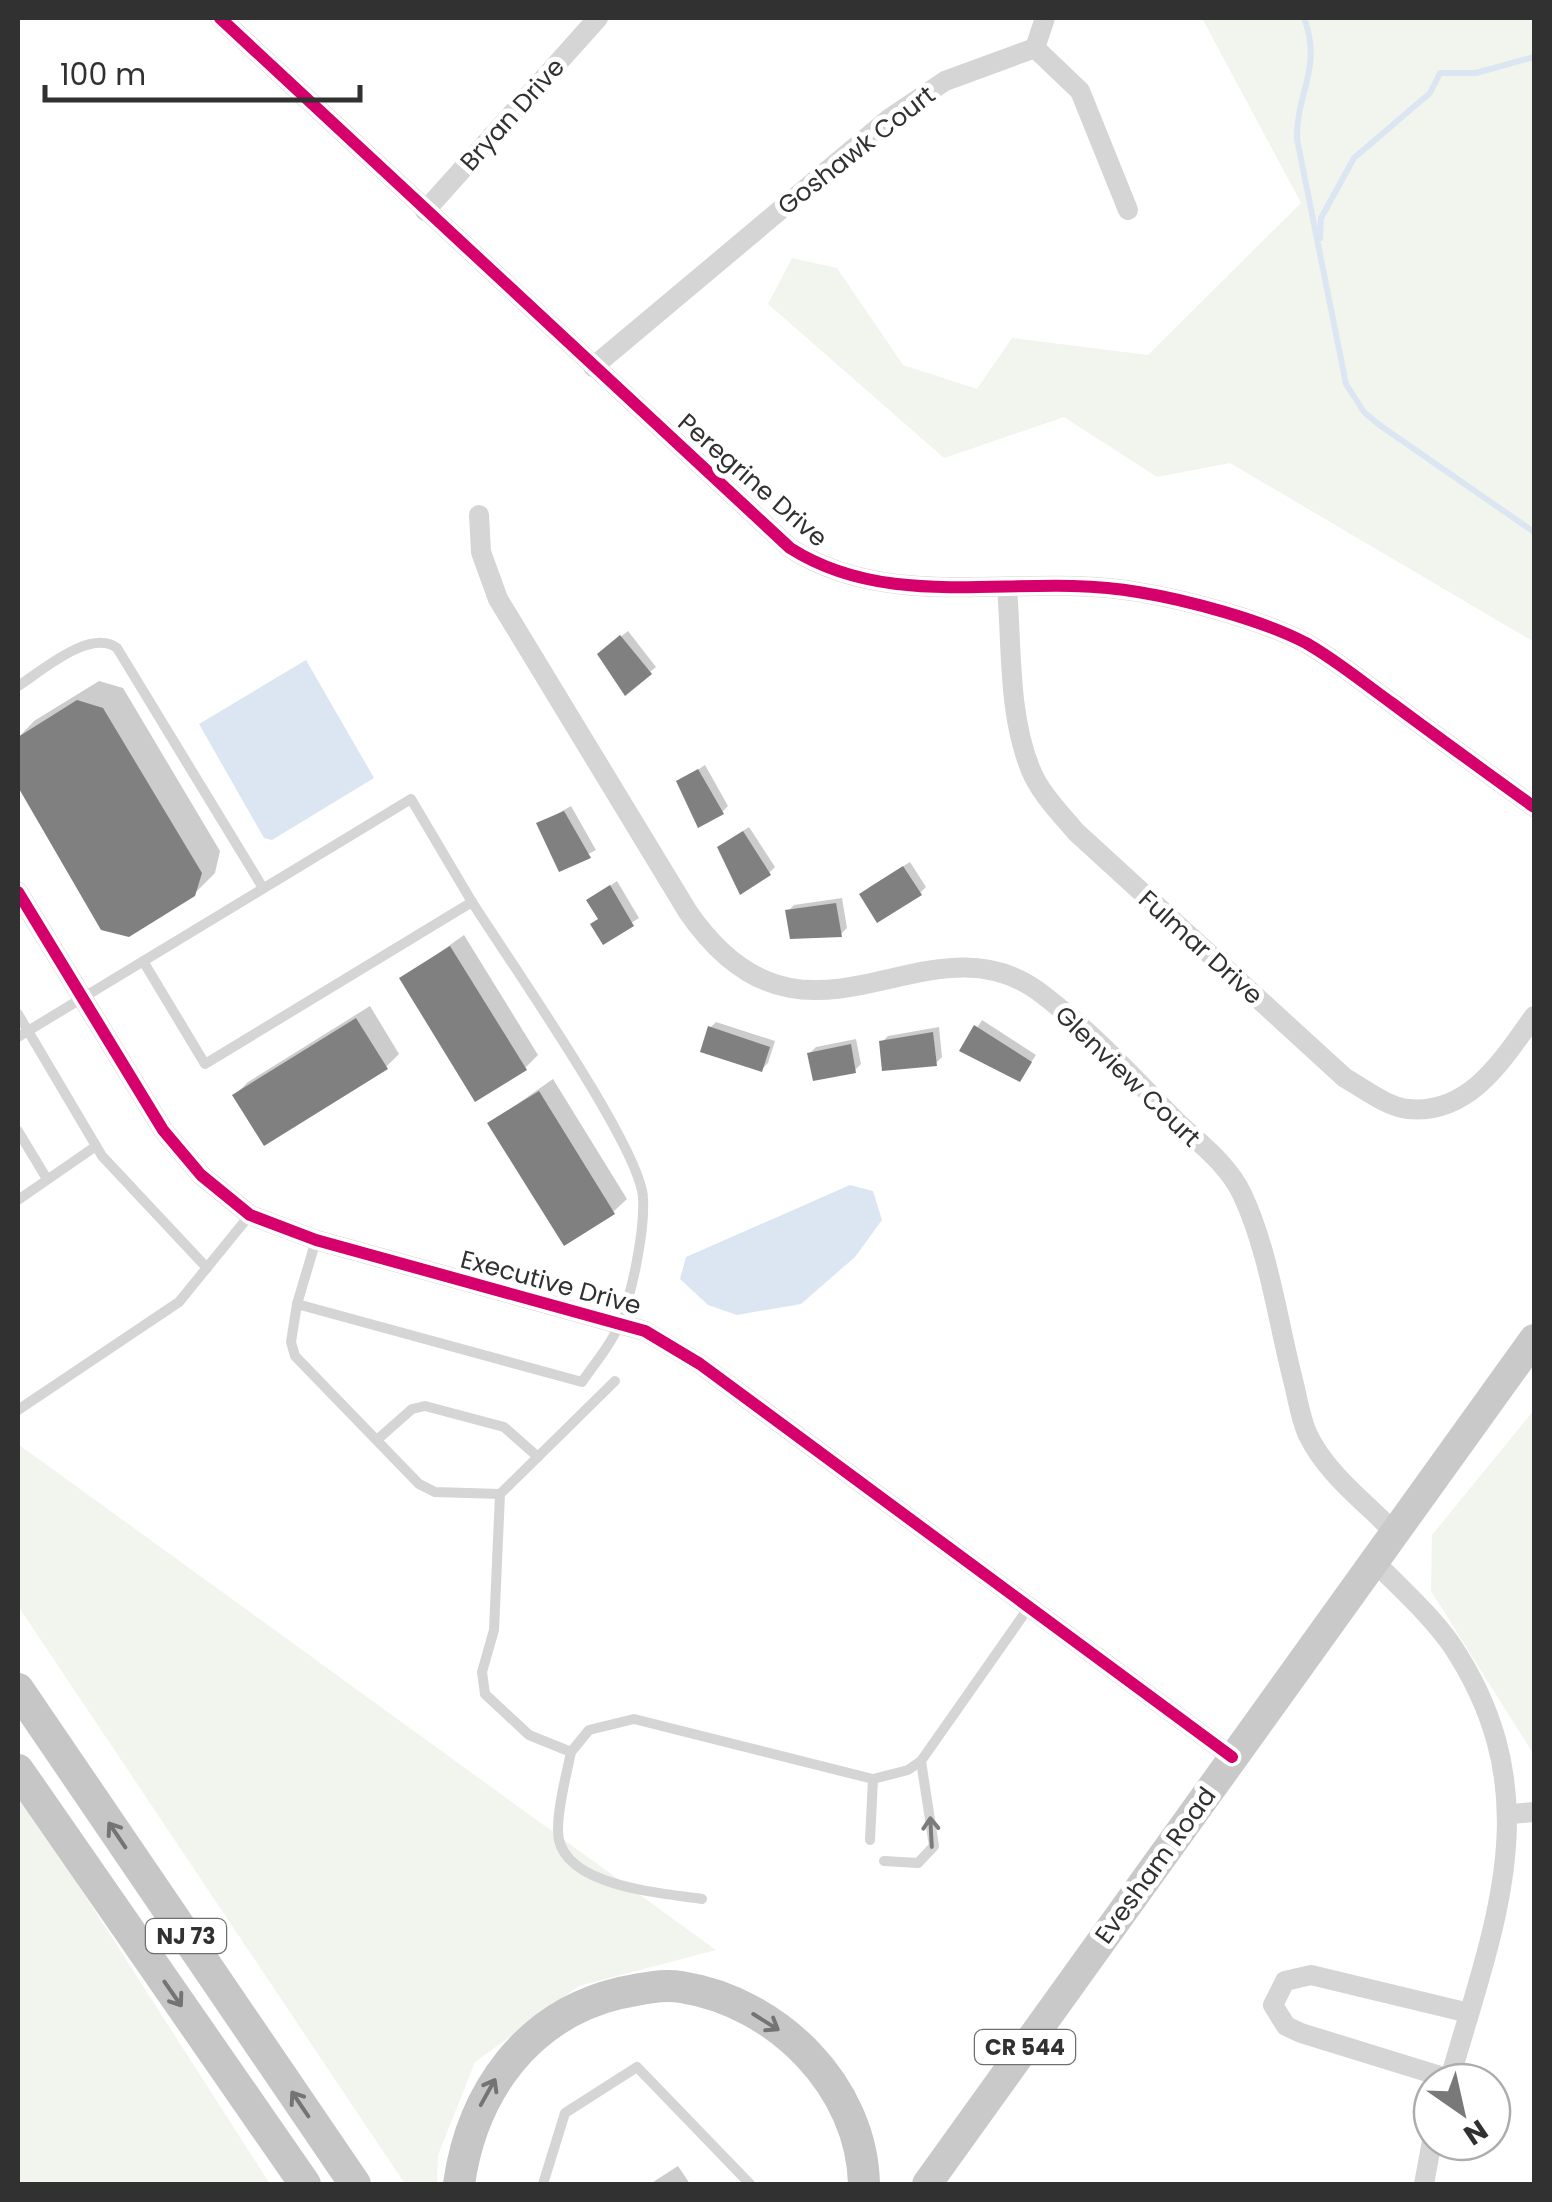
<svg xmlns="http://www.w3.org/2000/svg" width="1552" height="2202" font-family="Poppins,sans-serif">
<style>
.green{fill:#f1f5ee}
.water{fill:#dce6f2}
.shadow{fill:#0003}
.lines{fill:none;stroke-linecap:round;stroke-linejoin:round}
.stream{stroke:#dce6f2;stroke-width:6}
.building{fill:#808080}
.service{stroke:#d5d5d5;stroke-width:10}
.minor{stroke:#d5d5d5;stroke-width:20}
.primary{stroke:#c9c9c9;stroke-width:30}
.trunk{stroke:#c6c6c6;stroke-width:32}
.cycleway-casing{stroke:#fff;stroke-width:19}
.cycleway{stroke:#d6006c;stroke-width:12}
.oneway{stroke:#7b7b7b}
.oneway2{stroke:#747474}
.labels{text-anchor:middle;stroke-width:10;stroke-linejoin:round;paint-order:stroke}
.shield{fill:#fff;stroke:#6f6f6f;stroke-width:2.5}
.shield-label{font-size:22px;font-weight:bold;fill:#313131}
.street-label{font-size:25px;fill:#313131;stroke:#fff}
</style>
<rect width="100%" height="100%" fill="#fff"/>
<g class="green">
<path d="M1202 18H1534V642L1230 463 1157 477 1064 417 944 458 768 304 792 258 837 268 903 365 977 389 1012 338 1148 355 1301 203Z"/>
<path d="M1534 1410V1755L1431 1591 1432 1535Z"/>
<path d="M18 1444 716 1950 579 1986 475 2062 438 2155 437 2184H405L18 1606Z"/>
<path d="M18 1791 270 2184H18Z"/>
</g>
<g class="water">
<path d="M306 660 374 778 272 840 264 838 199 724Z"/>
<path d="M850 1185 873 1191 882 1220 855 1257 801 1304 737 1315 708 1305 680 1279 686 1257Z"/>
</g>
<g class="shadow">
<path d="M628 631 656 667 650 672 606 648Z"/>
<path d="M99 681 123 688 220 851 215 873 194 894 103 928 18 782V738L34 721Z"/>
<path d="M705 765 728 806 722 812 679 782Z"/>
<path d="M571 806 596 850 560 869 539 824Z"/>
<path d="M749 827 775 867 769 873 726 842Z"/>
<path d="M910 862 926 887 920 893 868 888Z"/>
<path d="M617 881 639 918 604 941 600 918 589 900Z"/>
<path d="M842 898 847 928 841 934 788 911 794 905Z"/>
<path d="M464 935 538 1055 525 1068 402 979Z"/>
<path d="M370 1006 399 1054 386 1067 235 1095 248 1082Z"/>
<path d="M982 1020 1036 1055 1020 1079 963 1050Z"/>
<path d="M716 1022 775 1041 768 1063 762 1069 710 1028Z"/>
<path d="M939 1027 942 1057 936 1063 882 1042 888 1036Z"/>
<path d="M856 1039 861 1064 855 1070 810 1053 816 1047Z"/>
<path d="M553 1079 627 1199 613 1212 490 1123Z"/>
<path d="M678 2166 690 2184H650Z"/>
</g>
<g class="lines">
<g class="stream">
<path d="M1304 18C1323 68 1296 92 1297 139L1346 384 1364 412 1378 424 1534 532"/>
<path d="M1320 238 1321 218 1354 158 1430 93 1440 73H1476L1534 57"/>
</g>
</g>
<g class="building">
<path d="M620 635 652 674 625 696 597 654Z"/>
<path d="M77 700 103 708 202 873 195 896 129 937 101 930 18 787V737Z"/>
<path d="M698 769 724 814 698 828 676 781Z"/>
<path d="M564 811 591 858 559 872 536 823Z"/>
<path d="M743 831 771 875 740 895 717 847Z"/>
<path d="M903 866 922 895 877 923 859 894Z"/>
<path d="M610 885 634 926 603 945 590 924 598 919 586 900Z"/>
<path d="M836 903 842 937 790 939 785 910Z"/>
<path d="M450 946 527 1070 475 1102 399 978Z"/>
<path d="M356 1018 388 1069 264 1146 232 1095Z"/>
<path d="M974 1025 1032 1062 1020 1082 959 1051Z"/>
<path d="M708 1026 770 1047 762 1072 700 1052Z"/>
<path d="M933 1032 937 1066 882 1071 879 1041Z"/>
<path d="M851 1044 856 1073 813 1081 807 1053Z"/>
<path d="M539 1091 615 1214 564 1246 487 1123Z"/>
</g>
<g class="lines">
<g class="service">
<path d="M18 686C42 671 90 628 117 648L263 888"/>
<path d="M18 1014 102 1156 207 1268"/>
<path d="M18 1037 411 799 472 902 205 1064 143 961"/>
<path d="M18 1131 47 1179"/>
<path d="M18 1200 96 1146"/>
<path d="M316 1240 297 1304 582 1382C594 1364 611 1345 619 1325 632 1295 645 1230 643 1198 641 1148 506 956 472 902"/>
<path d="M297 1304 291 1342 295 1356 419 1484 435 1492 500 1494"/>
<path d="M615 1381 500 1494 494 1630 482 1672 485 1694 529 1735 571 1752 589 1730 634 1719 873 1779 908 1770 921 1761 1029 1607"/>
<path d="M18 1410 179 1302 249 1216"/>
<path d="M378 1439 412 1409 425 1406 504 1427 538 1457"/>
<path d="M571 1752C566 1777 558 1805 558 1830 557 1887 664 1893 702 1899"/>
<path d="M870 1840 873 1779"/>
<path d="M884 1861 918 1863 934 1846 921 1761"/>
<path d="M543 2184 565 2113 637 2067 750 2184"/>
</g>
<g class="minor">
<path d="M220 18 790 548C895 615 1022 571 1138 592 1187 600 1262 620 1306 643 1336 660 1365 684 1393 704 1440 739 1487 773 1534 807"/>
<path d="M1035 48 1080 91 1128 210"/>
<path d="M1035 48 1045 18"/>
<path d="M425 211 598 18"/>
<path d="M593 367 890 118 945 81 1035 48"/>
<path d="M479 515 481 552 498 599 688 912C805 1082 924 909 1038 991 1089 1029 1132 1076 1176 1121 1199 1143 1228 1164 1242 1194 1269 1251 1278 1323 1294 1384 1298 1401 1301 1420 1308 1435 1326 1473 1365 1502 1393 1531"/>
<path d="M1007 588C1012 647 1008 713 1030 768 1039 792 1060 813 1076 832L1345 1078C1363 1088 1387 1107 1408 1109 1470 1115 1504 1058 1534 1016"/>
<path d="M18 892 163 1130 201 1175 250 1215 316 1240 645 1331 700 1364 1232 1757"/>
<path d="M1373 1560C1399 1587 1429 1613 1451 1644 1552 1795 1494 1924 1449 2082"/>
<path d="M1511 1814 1534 1812"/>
<path d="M1450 2079 1301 2033 1286 2026 1273 2005 1285 1981 1311 1975 1469 2013"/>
<path d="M1424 2184 1432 2141"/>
</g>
<path class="primary" d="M927 2184 1534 1339"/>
<g class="trunk">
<path d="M18 1689 355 2184"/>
<path d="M18 1770 305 2184"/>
<path d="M459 2184C472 2092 527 2015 620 1993 639 1989 662 1984 681 1987 778 2002 862 2087 864 2184"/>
</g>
<g class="cycleway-casing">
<g id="cycleway">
<path d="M220 18 790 548C895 615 1022 571 1138 592 1187 600 1262 620 1306 643 1336 660 1365 684 1393 704 1440 739 1487 773 1534 807"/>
<path d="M18 892 163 1130 201 1175 250 1215 316 1240 645 1331 700 1364 1232 1757"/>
</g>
</g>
<use href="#cycleway" class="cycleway"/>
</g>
<defs><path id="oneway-shaft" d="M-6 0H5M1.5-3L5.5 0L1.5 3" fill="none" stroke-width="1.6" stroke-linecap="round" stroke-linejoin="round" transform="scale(2.5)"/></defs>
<use class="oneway" href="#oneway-shaft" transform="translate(931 1832) rotate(-93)"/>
<g class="oneway2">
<use href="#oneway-shaft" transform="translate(117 1835) rotate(-124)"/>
<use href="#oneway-shaft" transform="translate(173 1994) rotate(55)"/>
<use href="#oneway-shaft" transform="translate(766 2022) rotate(32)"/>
<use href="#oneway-shaft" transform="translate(488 2092) rotate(-61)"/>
<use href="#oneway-shaft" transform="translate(300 2104) rotate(-124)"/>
</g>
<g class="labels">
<g class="shield">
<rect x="146" y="1919" width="80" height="34" rx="8"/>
<rect x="975" y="2030" width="100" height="34" rx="8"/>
</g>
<g class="shield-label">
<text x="186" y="1944">NJ 73</text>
<text x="1025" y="2055">CR 544</text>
</g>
<g class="street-label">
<text transform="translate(512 114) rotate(-48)" y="9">Bryan Drive</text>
<text transform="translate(856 150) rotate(-38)" y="9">Goshawk Court</text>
<text transform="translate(753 480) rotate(41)" y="9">Peregrine Drive</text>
<text transform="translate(1201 947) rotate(42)" y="9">Fulmar Drive</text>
<text transform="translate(1128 1076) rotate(44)" y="9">Glenview Court</text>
<text transform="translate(551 1282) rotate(15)" y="9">Executive Drive</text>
<text transform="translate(1155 1865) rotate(-54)" y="9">Evesham Road</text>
</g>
</g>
<rect width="1552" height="2202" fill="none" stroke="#313131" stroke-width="40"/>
<g transform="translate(1462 2112) rotate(146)"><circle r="48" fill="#ffffff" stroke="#adadad" stroke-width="2.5"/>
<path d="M0-8L18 38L0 25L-18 38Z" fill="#797979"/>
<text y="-15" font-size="28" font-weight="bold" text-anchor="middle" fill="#313131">N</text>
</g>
<path d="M45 85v15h315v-15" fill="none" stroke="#313131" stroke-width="5"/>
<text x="60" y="85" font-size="30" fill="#313131" stroke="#ffffff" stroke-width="8" paint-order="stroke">100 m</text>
</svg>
